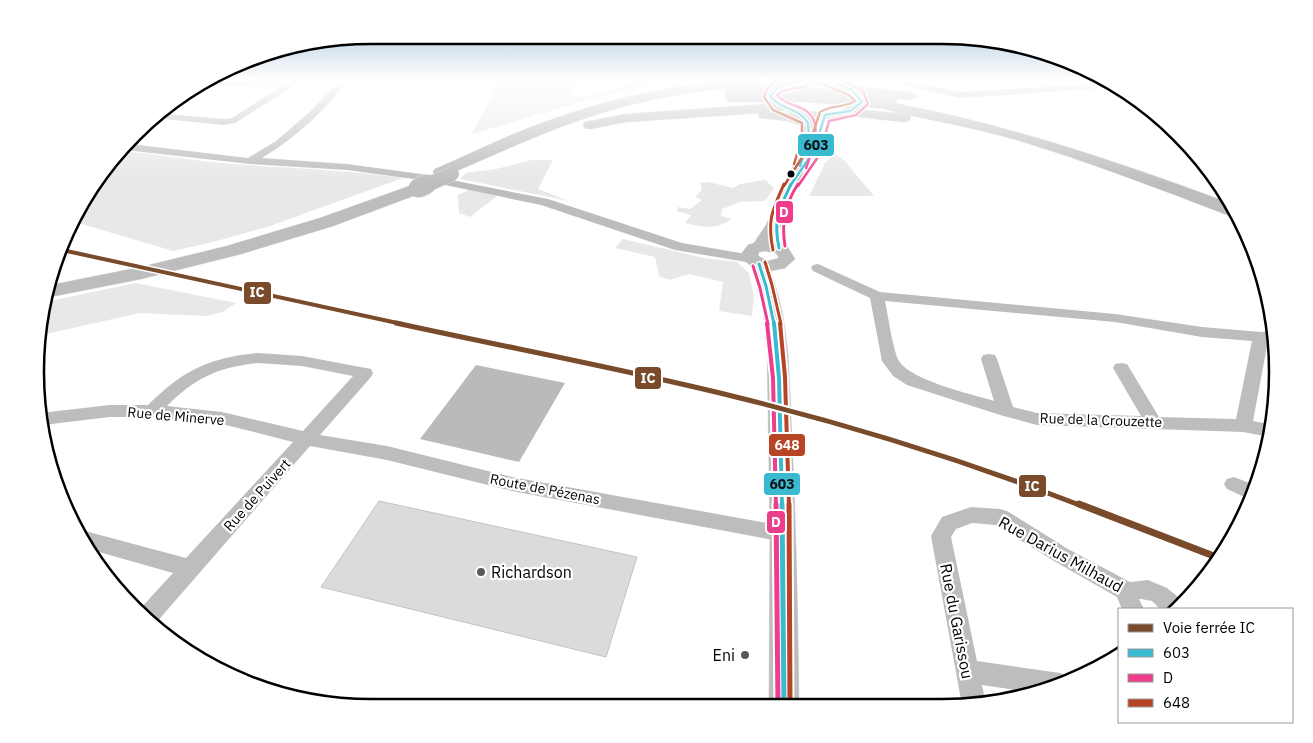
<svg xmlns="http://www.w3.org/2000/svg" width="1313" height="743" font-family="'IBM Plex Sans',sans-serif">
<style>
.green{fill:#e8e8e8}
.water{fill:#bababa}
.building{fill:#dbdbdb;stroke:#c3c3c3}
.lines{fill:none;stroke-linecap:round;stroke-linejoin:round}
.major-casing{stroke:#dbdbdb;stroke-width:1}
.highway-casing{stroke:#dbdbdb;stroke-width:1}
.minor{fill:#bdbdbd;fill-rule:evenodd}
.major{fill:#bdbdbd;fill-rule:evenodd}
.highway{fill:#bdbdbd;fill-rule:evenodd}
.highway-bridge-far1-casing{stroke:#dbdbdb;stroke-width:15;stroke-linecap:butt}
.highway-bridge-casing{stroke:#dbdbdb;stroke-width:21;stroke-linecap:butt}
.highway-bridge-far1{stroke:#bdbdbd;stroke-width:14}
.highway-bridge{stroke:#bdbdbd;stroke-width:19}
.bus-1-far3-casing{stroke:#fff;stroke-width:5}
.bus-1-far2-casing{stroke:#fff;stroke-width:6}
.bus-1-far1-casing{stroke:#fff;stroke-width:8}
.bus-1-casing{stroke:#fff;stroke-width:9}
.bus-2-far3-casing{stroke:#fff;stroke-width:5}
.bus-2-far2-casing{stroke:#fff;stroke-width:6}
.bus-2-far1-casing{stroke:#fff;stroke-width:8}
.bus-2-casing{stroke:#fff;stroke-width:9}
.bus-3-far3-casing{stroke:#fff;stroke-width:5}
.bus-3-far2-casing{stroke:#fff;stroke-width:6}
.bus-3-far1-casing{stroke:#fff;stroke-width:8}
.bus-3-casing{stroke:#fff;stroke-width:9}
.bus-1-far3{stroke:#3abad1;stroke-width:2.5}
.bus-1-far2{stroke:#3abad1;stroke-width:3}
.bus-1-far1{stroke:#3abad1;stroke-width:4}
.bus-1{stroke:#3abad1;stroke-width:5}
.bus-2-far3{stroke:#ee3d8a;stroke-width:2.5}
.bus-2-far2{stroke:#ee3d8a;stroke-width:3}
.bus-2-far1{stroke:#ee3d8a;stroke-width:4}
.bus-2{stroke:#ee3d8a;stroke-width:5}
.bus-3-far3{stroke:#b74425;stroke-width:2.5}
.bus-3-far2{stroke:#b74425;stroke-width:3}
.bus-3-far1{stroke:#b74425;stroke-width:4}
.bus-3{stroke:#b74425;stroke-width:5}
.rail-1-far2-casing{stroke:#fff;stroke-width:7}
.rail-1-far1-casing{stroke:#fff;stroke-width:9}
.rail-1-casing{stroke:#fff;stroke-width:11}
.rail-1-far2{stroke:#7a4b2a;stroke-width:4}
.rail-1-far1{stroke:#7a4b2a;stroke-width:5}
.rail-1{stroke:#7a4b2a;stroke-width:7}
.bus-dot{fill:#000;stroke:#fff;stroke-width:2}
.poi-dot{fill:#595959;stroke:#fff;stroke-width:2}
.labels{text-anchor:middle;stroke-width:4.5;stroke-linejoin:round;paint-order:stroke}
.street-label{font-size:14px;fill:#000;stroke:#fff}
.near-street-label{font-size:16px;fill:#000;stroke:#fff}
.near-poi-label{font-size:16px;fill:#000;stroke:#fff;text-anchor:start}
.rim{fill:none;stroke:#000;stroke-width:2.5}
.line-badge{stroke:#fff;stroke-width:2}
.badge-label{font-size:14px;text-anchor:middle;font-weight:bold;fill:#fff}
.pale-badge-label{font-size:14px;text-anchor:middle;font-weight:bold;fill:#111}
</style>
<rect width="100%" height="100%" fill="#fff"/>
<g class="green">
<path d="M500 80H575L572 96H586L645 80H670L570 105 472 134Z"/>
<path d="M123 151C156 154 188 160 221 163 282 168 342 169 403 178L270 226 213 242 173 251 75 222 92 184Z"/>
<path d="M834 154 843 159 874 196H809L825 163Z"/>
<path d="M531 160H553L538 189 569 201 460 179 466 173 496 169Z"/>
<path d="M765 180 774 188 765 201 740 202 722 209 721 216 732 219C716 230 703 227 685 223L691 215 677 211 678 207 690 209 702 200 695 197 702 190 700 183 708 182 733 188 740 184Z"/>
<path d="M469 190 497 196 470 217 459 213 458 195Z"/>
<path d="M623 239 704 258 737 262 749 273 754 297 752 316 719 311 723 282 689 274 670 280 659 276 655 257 615 248Z"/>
<path d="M135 283 236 303 223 312 205 316 140 313 46 334 42 333 45 302Z"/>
</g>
<path class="water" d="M476 365 565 383 519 462 420 439Z"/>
<path class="building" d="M379 501 637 557 606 657 321 587Z"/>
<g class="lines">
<g class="major-casing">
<path id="major" d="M790 80C816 80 840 77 863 92L868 103C855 119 831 120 812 118L816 125 812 150 782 225 771 241 787 246 795 259 785 268 770 271C791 324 789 383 792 440 796 528 798 617 799 706H769L770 530 767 343 762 302 758 283 751 266 744 260 742 253 748 245 754 243 766 225 800 150 804 125C798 110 776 111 765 98 768 86 779 81 790 80ZM801 84 831 86 854 96 856 102C836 119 796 113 777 97V93L786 87ZM765 251 776 253 779 258 768 261 758 256 759 252Z"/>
</g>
<g class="highway-casing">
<g id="highway">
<path d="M744 80H785L784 83C762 88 740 87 719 89 695 91 671 96 647 101 576 116 513 147 447 175H435L433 172 435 169C466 156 495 141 526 129 595 102 670 83 744 80Z"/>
<path d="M854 86 911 92 918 96 911 100 849 93 847 90 849 87Z"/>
<path d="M888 102C1007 124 1119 162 1232 204L1239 216H1230C1160 189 1089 162 1017 140 973 127 928 120 883 109L881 106Z"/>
<path d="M783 103 788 104 790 107 788 110 776 112C789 113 808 114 817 125L815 128 810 129 788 121 760 118 758 115 759 113 626 122 590 129 585 128 583 125 585 122 626 114Z"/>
<path d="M846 108 904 114 909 115 911 118 909 121 904 122 841 115 839 112Z"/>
<path d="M418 183 424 184 426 188 424 192 333 226 241 254 141 279 45 298 46 286 141 267 227 246 320 218Z"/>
</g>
</g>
<g class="minor">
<path d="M251 80H283L279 83 198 88 207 83Z"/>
<path d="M291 80H299L294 86 235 123 224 125 154 118 158 113 224 119 232 118Z"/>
<path d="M340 80H348C325 111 295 138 262 158L347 164 421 174 548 199 682 243 752 255 759 259 752 263 675 250 541 205 421 180 347 170 250 164 125 150 130 144 248 158 276 141 312 110Z"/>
<path d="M908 80 960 92 1113 83 1119 87 960 98 905 85 904 83Z"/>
<path d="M818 264 880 292 1115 314 1202 327 1261 332 1274 331 1276 341H1268L1253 421 1273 425 1270 437 1243 432 1037 425 1000 415 907 385 893 376 882 361 870 298 813 271 811 268 813 265ZM885 301 1115 322 1202 337 1252 341 1236 419 1159 417 1127 364 1121 363 1115 364 1113 368 1141 416 1037 413 1013 407 997 359 995 355 989 354 983 355 981 359 994 401C971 394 912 381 899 361 893 351 888 315 885 301Z"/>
<path d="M258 353 302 356 371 369 373 373 371 377 320 435 387 446 512 477 784 526 791 528 794 534 791 540 784 542 512 491 387 460 310 446 155 624 139 610 173 573 92 550 81 533 85 531 186 558 293 442 222 424 152 417H110L43 425 40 413 110 405H148C182 371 209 357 258 353ZM258 363 302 366 353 376 303 431 222 412 167 406C195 378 218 367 258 363Z"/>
<path d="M1234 477 1257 486 1251 500 1227 489 1224 484 1227 479Z"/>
<path d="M971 507 1000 509 1007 511 1068 549 1130 582 1148 580 1167 588 1177 596 1182 606 1180 609H1160L1152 601 1141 599H1139L1144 609H1122L1117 597 1054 561 996 525 972 523 956 529 951 537 977 661 1060 673 1069 677 1070 680 1050 690 1036 693 982 685 986 705H962L931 536 942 517Z"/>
</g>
<use href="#major" class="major"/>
<use href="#highway" class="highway"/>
<g class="highway-bridge-far1-casing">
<g id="highway-bridge-far1">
<path d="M731 95H807L890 102"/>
<path d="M424 186 452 174"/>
</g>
</g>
<g class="highway-bridge-casing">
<path id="highway-bridge" d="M418 188 427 184"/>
</g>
<use href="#highway-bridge-far1" class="highway-bridge-far1"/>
<use href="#highway-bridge" class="highway-bridge"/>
<g class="bus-1-far3-casing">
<g id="bus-1-far3">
<path d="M800 166 809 137 808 123C800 108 780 110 770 96L780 86 804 80"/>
<path d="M790 186 814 151 825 115 850 111 862 102 852 90 828 80"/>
</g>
</g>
<g class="bus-1-far2-casing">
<g id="bus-1-far2">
<path d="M779 248C773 220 779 210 791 184"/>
<path d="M759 264 766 286 774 324"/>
</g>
</g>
<g class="bus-1-far1-casing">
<path id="bus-1-far1" d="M774 323 779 378 782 506"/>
</g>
<g class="bus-1-casing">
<path id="bus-1" d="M782 504 784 706"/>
</g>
<g class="bus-2-far3-casing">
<g id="bus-2-far3">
<path d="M806 86 782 91 777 95C784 103 792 104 801 108 826 119 813 149 806 168"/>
<path d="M798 186 820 154 829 121 856 115 868 104 863 91 843 80"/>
</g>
</g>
<g class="bus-2-far2-casing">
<g id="bus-2-far2">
<path d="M785 246C781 223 785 204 798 184"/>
<path d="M753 266 760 288 768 324"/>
</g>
</g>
<g class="bus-2-far1-casing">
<path id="bus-2-far1" d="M767 323 773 378 776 506"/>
</g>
<g class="bus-2-casing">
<path id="bus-2" d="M776 504 778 706"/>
</g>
<g class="bus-3-far3-casing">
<g id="bus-3-far3">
<path d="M779 80 768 87 764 97 773 110 802 123V138L794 164"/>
<path d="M784 186 808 148 820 112C831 105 844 108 855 101L849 95 825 85"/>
</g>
</g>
<g class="bus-3-far2-casing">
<g id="bus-3-far2">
<path d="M773 250C767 220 772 211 784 184"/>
<path d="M765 262 772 285 781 324"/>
</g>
</g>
<g class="bus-3-far1-casing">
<path id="bus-3-far1" d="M780 323 785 377 789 506"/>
</g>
<g class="bus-3-casing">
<path id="bus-3" d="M789 504 790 706"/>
</g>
<use href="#bus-1-far3" class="bus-1-far3"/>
<use href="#bus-1-far2" class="bus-1-far2"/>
<use href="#bus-1-far1" class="bus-1-far1"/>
<use href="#bus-1" class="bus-1"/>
<use href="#bus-2-far3" class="bus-2-far3"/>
<use href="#bus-2-far2" class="bus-2-far2"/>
<use href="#bus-2-far1" class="bus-2-far1"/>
<use href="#bus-2" class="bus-2"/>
<use href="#bus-3-far3" class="bus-3-far3"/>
<use href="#bus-3-far2" class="bus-3-far2"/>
<use href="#bus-3-far1" class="bus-3-far1"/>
<use href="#bus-3" class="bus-3"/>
<g class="rail-1-far2-casing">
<path id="rail-1-far2" d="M62 250 402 324"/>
</g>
<g class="rail-1-far1-casing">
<path id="rail-1-far1" d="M396 323C510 348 624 369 736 397 854 426 969 462 1082 506"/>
</g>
<g class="rail-1-casing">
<path id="rail-1" d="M1079 504 1219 558"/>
</g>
<use href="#rail-1-far2" class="rail-1-far2"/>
<use href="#rail-1-far1" class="rail-1-far1"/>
<use href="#rail-1" class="rail-1"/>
</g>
<linearGradient id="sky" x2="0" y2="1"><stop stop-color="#95b6d6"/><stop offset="0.43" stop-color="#fff"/><stop offset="1" stop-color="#fff" stop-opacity="0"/></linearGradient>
<rect width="1313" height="184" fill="url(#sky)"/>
<circle class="bus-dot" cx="791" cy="174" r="4.5"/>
<g class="poi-dot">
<circle cx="481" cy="572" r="5"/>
<circle cx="745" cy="655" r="5"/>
</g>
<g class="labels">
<g class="street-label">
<text transform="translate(176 416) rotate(5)" y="5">Rue de Minerve</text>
<text transform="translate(1101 420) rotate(2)" y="5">Rue de la Crouzette</text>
<text transform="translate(545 489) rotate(11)" y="5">Route de Pézenas</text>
<text transform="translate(257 495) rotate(-48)" y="5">Rue de Puivert</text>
</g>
<g class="near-street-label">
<text transform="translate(1061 554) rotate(29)" y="6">Rue Darius Milhaud</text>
<text transform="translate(957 621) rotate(79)" y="6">Rue du Garissou</text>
</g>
<g class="near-poi-label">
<text x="491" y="578">Richardson</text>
<text x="735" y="661" text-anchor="end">Eni</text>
</g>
</g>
<path d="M0 0H1313V743H0ZM371 44H942A327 327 0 0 1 1269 371V372A327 327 0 0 1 942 699H371A327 327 0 0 1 44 372V371A327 327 0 0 1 371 44Z" fill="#fff" fill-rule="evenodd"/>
<path class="rim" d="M371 44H942A327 327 0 0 1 1269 371V372A327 327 0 0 1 942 699H371A327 327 0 0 1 44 372V371A327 327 0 0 1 371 44Z"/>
<g class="line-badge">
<rect x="797" y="133" width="38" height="24" rx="5" fill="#3abad1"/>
<rect x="775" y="200" width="19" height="24" rx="5" fill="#ee3d8a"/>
<rect x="243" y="281" width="29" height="24" rx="5" fill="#7a4b2a"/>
<rect x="634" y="366" width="28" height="24" rx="5" fill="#7a4b2a"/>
<rect x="768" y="433" width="38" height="24" rx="5" fill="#b74425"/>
<rect x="763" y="472" width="38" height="24" rx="5" fill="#3abad1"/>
<rect x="1018" y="474" width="29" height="24" rx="5" fill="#7a4b2a"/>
<rect x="766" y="510" width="20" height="24" rx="5" fill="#ee3d8a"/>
</g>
<g class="badge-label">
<text x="784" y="217">D</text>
<text x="257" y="297">IC</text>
<text x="648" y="383">IC</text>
<text x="787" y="450">648</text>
<text x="1032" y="491">IC</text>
<text x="776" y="527">D</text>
</g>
<g class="pale-badge-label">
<text x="816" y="150">603</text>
<text x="782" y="489">603</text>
</g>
<rect x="1118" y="608" width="175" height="115" fill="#ffffff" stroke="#999999"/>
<rect x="1128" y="624" width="25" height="8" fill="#7a4b2a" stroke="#999999"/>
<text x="1163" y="633" font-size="15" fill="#000000">Voie ferrée IC</text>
<rect x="1128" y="649" width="25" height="8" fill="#3abad1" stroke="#999999"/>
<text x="1163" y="658" font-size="15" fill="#000000">603</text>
<rect x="1128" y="674" width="25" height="8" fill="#ee3d8a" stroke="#999999"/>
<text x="1163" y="683" font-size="15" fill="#000000">D</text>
<rect x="1128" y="699" width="25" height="8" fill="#b74425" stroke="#999999"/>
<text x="1163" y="708" font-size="15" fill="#000000">648</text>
</svg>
